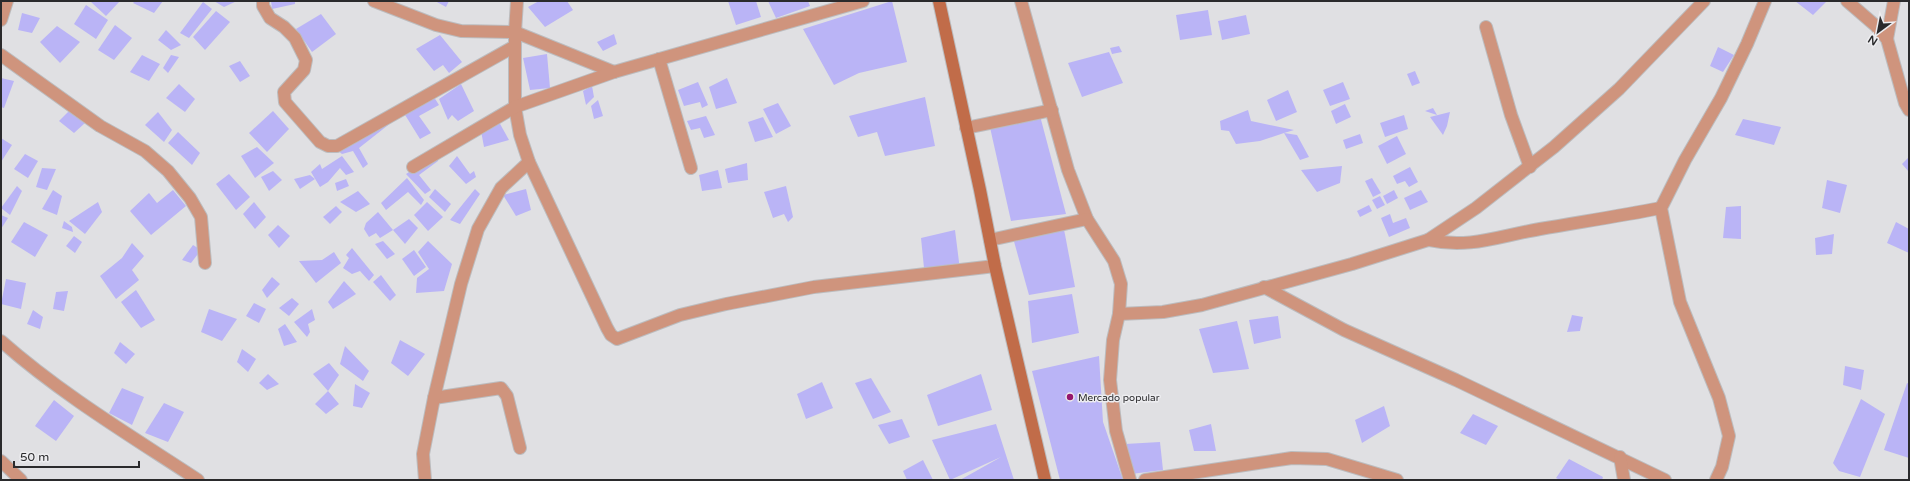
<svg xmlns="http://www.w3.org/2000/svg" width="1910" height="481" font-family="'Varela Round',sans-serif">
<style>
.building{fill:#bab4f6}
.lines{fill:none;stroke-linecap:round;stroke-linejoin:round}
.street-casing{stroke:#bcbcbe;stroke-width:14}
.secondary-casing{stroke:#bcbcbe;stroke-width:14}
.street{stroke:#cf947d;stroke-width:12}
.secondary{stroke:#c16c49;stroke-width:12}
.poi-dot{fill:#96176e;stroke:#ededf0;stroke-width:1.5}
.labels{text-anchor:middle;stroke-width:3;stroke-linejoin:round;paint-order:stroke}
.poi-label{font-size:10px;fill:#2a2a2c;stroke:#ededf0;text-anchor:start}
</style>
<rect width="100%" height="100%" fill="#e0e0e3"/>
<g class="building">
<path d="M90 1H120L106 16Z"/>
<path d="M135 1H163L154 13 133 3Z"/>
<path d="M214 1H237L224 7Z"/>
<path d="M271 1H295V4L272 9Z"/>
<path d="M435 1H449L446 7Z"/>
<path d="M539 1H567L573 10 545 27 528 7Z"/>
<path d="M728 1H756L761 17 736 25Z"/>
<path d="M768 1H808L810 6 776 18Z"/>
<path d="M892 1 907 62 859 73 834 85 803 29Z"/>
<path d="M1795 1H1827L1813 15Z"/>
<path d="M203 2 212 9 189 38 180 33Z"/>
<path d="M86 5 108 20 96 39 74 24Z"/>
<path d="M1208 10 1212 35 1180 40 1176 15Z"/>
<path d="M216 11 230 22 205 50 193 37Z"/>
<path d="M22 13 40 18 32 33 18 30Z"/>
<path d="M321 14 336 34 312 52 296 29Z"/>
<path d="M1246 15 1250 34 1222 40 1218 21Z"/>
<path d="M115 25 132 38 114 60 98 50Z"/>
<path d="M57 26 80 42 60 63 40 42Z"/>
<path d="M166 30 181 45 171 50 158 40Z"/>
<path d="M614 34 617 44 603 51 597 42Z"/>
<path d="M440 35 462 62 449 73 443 65 434 71 416 49Z"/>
<path d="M1119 46 1122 52 1112 54 1110 48Z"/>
<path d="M1718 47 1734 55 1723 72 1710 66Z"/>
<path d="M1109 52 1123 83 1082 97 1068 63Z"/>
<path d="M547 54 550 88 530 90 523 58Z"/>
<path d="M142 55 160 64 149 81 130 72Z"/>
<path d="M171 55 179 57 168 73 163 68Z"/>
<path d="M240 61 250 76 240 82 229 66Z"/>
<path d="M1415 71 1420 83 1412 86 1407 74Z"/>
<path d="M1 78 14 81 4 108 1 107Z"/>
<path d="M727 78 737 103 716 109 709 87Z"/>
<path d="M698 82 708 105 702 108 700 102 684 106 678 90Z"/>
<path d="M1343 82 1350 99 1330 106 1323 90Z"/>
<path d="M179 84 195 99 185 112 166 98Z"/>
<path d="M461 84 474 111 458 121 452 115 448 120 439 99Z"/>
<path d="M592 86 594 97 586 105 583 91Z"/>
<path d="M1288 90 1297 112 1276 121 1267 100Z"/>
<path d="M432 94 439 105 419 116 431 133 420 139 402 110Z"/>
<path d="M925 97 935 146 885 156 877 132 858 137 849 116Z"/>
<path d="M598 100 603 116 594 119 591 106Z"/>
<path d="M778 103 791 126 776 134 763 109Z"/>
<path d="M1345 104 1351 117 1336 124 1331 111Z"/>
<path d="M1433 108 1437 115 1425 111Z"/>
<path d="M70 110 85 123 74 133 59 121Z"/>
<path d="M1248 110 1251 121 1294 130 1284 133 1297 135 1309 157 1300 160 1284 133 1260 141 1236 144 1229 131 1221 130 1220 121Z"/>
<path d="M273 111 289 129 267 152 249 133Z"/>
<path d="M158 112 172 130 164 142 145 125Z"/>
<path d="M1039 112 1066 214 1011 221 989 123Z"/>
<path d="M1450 112 1447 126 1443 135 1430 117Z"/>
<path d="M1404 115 1408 129 1385 137 1380 123Z"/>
<path d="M706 116 715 135 704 138 700 128 691 130 687 121Z"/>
<path d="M763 117 773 137 755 142 748 122Z"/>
<path d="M1743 119 1781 127 1774 145 1735 135Z"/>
<path d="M392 122 359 148 368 164 363 168 353 151 342 154 337 150Z"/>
<path d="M499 122 509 140 484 147 481 131Z"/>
<path d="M178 132 200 153 192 165 168 143Z"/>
<path d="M1360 134 1363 143 1346 149 1343 140Z"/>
<path d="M1397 136 1406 154 1387 164 1378 146Z"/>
<path d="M1 138 12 145 1 162Z"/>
<path d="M257 147 274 163 255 178 241 156Z"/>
<path d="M439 153 438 161 419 175 431 190 425 194 406 174Z"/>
<path d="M25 154 38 161 28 178 14 169Z"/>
<path d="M342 156 354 172 346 175 340 168 328 182 320 187 311 172 320 164 322 169Z"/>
<path d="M457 156 470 174 474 171 476 177 466 184 449 166Z"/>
<path d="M1909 157V172L1902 164Z"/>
<path d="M747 163 748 180 728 183 725 169Z"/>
<path d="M1342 166 1340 183 1317 192 1301 170Z"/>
<path d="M1410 167 1418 182 1409 187 1405 181 1397 184 1393 176Z"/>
<path d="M42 168 56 169 47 190 36 187Z"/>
<path d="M718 170 722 188 702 191 699 175Z"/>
<path d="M273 171 282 180 269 191 261 177Z"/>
<path d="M229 174 250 197 236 210 216 184Z"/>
<path d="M310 175 315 179 300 189 294 179Z"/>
<path d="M407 178 424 200 421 205 408 192 386 210 381 203Z"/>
<path d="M1372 178 1381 193 1373 197 1365 181Z"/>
<path d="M346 179 349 186 337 191 335 183Z"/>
<path d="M1827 180 1847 185 1840 213 1822 208Z"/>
<path d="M17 186 22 191 10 215 1 208Z"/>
<path d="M786 186 793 217 788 222 784 214 773 218 764 192Z"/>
<path d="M435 189 451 204 445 212 429 197Z"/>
<path d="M475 189 480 194 460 224 450 220Z"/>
<path d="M526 189 531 210 516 216 503 195Z"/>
<path d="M53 190 62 196 57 215 42 209Z"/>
<path d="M173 190 186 206 151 235 130 211 149 193 157 203Z"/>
<path d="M1394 190 1398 198 1387 204 1383 196Z"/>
<path d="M1421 190 1428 202 1410 210 1404 198Z"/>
<path d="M358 191 370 204 356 212 340 202Z"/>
<path d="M1380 196 1385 205 1377 209 1372 200Z"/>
<path d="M98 202 102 212 85 234 69 221Z"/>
<path d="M254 202 266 217 255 229 243 214Z"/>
<path d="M427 202 443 217 428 231 414 215Z"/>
<path d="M1369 205 1372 211 1360 217 1357 211Z"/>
<path d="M336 206 342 212 330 224 323 217Z"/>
<path d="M1741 206V239L1723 238 1726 207Z"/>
<path d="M378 212 393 230 380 238 376 233 369 237 364 229 366 223Z"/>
<path d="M1390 214 1393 223 1406 218 1410 228 1389 237 1381 218Z"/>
<path d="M1 215 8 218 1 229Z"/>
<path d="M409 219 418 228 405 244 393 230Z"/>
<path d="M64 221 72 227 73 232 62 228Z"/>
<path d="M24 222 48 235 35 257 11 242Z"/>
<path d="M1896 222 1909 229V253L1887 243Z"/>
<path d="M1063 224 1075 287 1029 295 1013 238Z"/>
<path d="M278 225 290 236 279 248 268 235Z"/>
<path d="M955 230 960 270 924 268 921 238Z"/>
<path d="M1834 234 1832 254 1816 255 1815 238Z"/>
<path d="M74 236 82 242 75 253 66 246Z"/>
<path d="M383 241 395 254 387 259 375 244Z"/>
<path d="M428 241 452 264 444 291 416 293 417 278 429 269 418 252Z"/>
<path d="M132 243 144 256 132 270 139 280 116 299 100 276 122 258Z"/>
<path d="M193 245 201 250 191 263 182 260Z"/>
<path d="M352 248 374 275 369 281 360 271 352 274 343 268 349 258 346 255Z"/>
<path d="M414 250 426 267 414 276 402 259Z"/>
<path d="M334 252 341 263 316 283 299 261 322 260Z"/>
<path d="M381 275 396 295 390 301 373 282Z"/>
<path d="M272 277 280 284 267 298 262 290Z"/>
<path d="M6 279 26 283 21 309 1 304Z"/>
<path d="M344 281 356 294 333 309 328 302Z"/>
<path d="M136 290 155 320 141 328 121 302Z"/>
<path d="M68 291 64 311 53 309 56 292Z"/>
<path d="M1072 294 1079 333 1032 343 1028 301Z"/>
<path d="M292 298 299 304 289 316 279 308Z"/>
<path d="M254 303 266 309 259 323 246 316Z"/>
<path d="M209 309 237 319 222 341 201 332Z"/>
<path d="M312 309 315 320 308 324 310 332 307 337 294 322Z"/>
<path d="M33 310 43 317 40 329 27 324Z"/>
<path d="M1572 315 1583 317 1580 331 1567 332Z"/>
<path d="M1278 316 1281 338 1254 344 1249 320Z"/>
<path d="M1237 321 1249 369 1213 373 1199 329Z"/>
<path d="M285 324 297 342 284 346 278 329Z"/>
<path d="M400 340 425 354 408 376 391 363Z"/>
<path d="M120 342 135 354 126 364 114 353Z"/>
<path d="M345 346 369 371 363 381 340 364Z"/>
<path d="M242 349 256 359 248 372 237 362Z"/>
<path d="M1099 356 1103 422 1123 480H1060L1032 371Z"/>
<path d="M329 363 339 375 328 391 339 404 326 414 315 404 328 391 313 374Z"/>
<path d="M1845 366 1864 370 1861 390 1843 385Z"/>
<path d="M268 374 279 384 267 390 259 383Z"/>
<path d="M981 374 992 410 938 426 927 395Z"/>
<path d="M871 378 891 412 873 419 855 383Z"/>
<path d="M822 382 833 408 806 419 797 394Z"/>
<path d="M1907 383 1909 384V458L1884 450Z"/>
<path d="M355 384 370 393 362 408 353 406Z"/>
<path d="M122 388 144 397 132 425 109 413Z"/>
<path d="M1861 399 1885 414 1860 477 1839 471 1833 463Z"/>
<path d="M54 400 74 416 56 441 35 426Z"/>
<path d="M164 403 184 412 168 442 145 433Z"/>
<path d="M1384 406 1390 426 1362 443 1355 420Z"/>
<path d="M1473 414 1498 426 1486 445 1460 433Z"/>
<path d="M902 419 910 437 889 444 878 425Z"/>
<path d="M996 424 1014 480H960L1001 457 950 480 932 440Z"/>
<path d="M1211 424 1216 451H1194L1189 430Z"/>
<path d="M1160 442 1163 470 1131 474 1125 444Z"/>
<path d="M1569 459 1603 477 1602 480H1560L1556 478Z"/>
<path d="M923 460 933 480H907L903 471Z"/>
</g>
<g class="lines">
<g class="street-casing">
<g id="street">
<path d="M263 1V6L270 18 284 27 295 38 306 60 304 70 284 92 285 102 320 142 328 146H337L515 46"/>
<path d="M374 1 436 25 461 31 515 32 614 72"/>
<path d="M517 1 515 32V107L520 135 529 162 607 328 611 335 617 339 680 315 726 304 814 287 995 266"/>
<path d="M1021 1 1068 170 1087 219 1114 261 1121 284 1119 314 1113 340 1110 380 1116 431 1130 480"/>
<path d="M1847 1 1876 26 1887 39 1905 103 1909 110"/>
<path d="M1 20 7 1"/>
<path d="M1486 27 1511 115 1530 167"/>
<path d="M1887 39 1894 1"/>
<path d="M1 55 100 126 145 151 168 171 190 198 201 217 205 263"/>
<path d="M659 59 691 168"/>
<path d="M966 128 1052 110"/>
<path d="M413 167 515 107 614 72 863 1"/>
<path d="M990 240 1087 219"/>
<path d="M1428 240C1470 249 1499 236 1540 229 1580 222 1620 216 1661 208"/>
<path d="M1264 287 1344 330 1456 380 1665 480"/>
<path d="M1119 314 1163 312 1202 305 1352 264 1428 240 1476 208 1554 147 1619 89 1704 1"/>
<path d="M1 341C61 394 131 436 198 480"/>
<path d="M434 398 501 388 507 396 520 448"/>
<path d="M1620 457 1624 480"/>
<path d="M1 461 21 480"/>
<path d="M425 480 423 454 434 398 461 284 478 229 501 188 529 162"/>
<path d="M1145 480 1292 458 1327 459 1397 480"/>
<path d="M1716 480 1722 467 1729 436 1719 398 1680 302 1661 208 1685 160 1721 98 1747 44 1765 1"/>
</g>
</g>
<g class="secondary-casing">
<path id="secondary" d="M939 1 980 190 995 266 1045 480"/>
</g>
<use href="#street" class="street"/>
<use href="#secondary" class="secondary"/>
</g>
<circle class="poi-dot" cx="1070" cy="397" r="4"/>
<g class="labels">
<g class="poi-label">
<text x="1078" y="401">Mercado popular</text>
</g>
</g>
<rect width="1910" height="481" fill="none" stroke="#2a2a2c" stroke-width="4"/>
<g transform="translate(1878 32) rotate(212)" stroke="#ededf0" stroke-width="3" paint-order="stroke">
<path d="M0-3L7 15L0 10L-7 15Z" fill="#2a2a2c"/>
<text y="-6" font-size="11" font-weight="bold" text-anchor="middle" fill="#2a2a2c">N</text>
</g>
<path d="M14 461v6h125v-6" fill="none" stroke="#2a2a2c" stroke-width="2"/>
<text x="20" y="461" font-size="12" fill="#2a2a2c" stroke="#ededf0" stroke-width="3" paint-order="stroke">50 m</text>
</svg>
